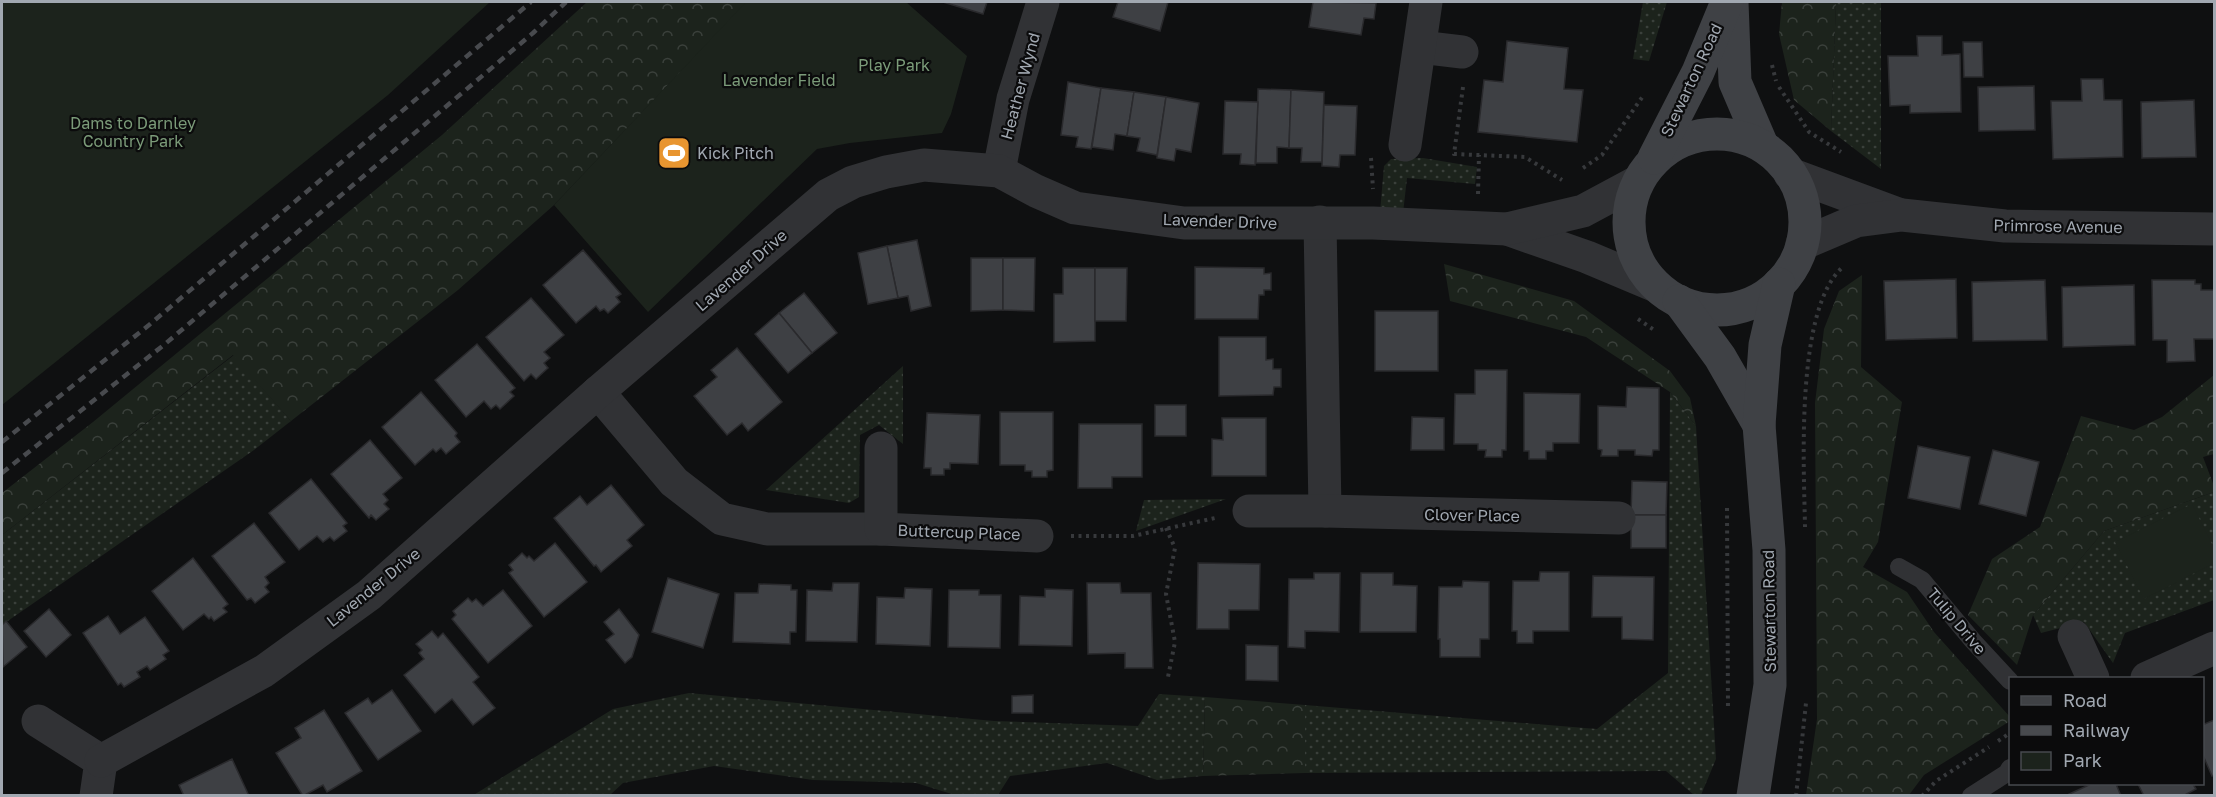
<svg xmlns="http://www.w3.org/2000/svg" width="2216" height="797" font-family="'Golos Text',sans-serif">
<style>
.grass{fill:url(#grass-dots)}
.forest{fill:url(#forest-crowns)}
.park{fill:#1c231c}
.building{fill:#3e4044;stroke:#2a2a2d;stroke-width:1.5}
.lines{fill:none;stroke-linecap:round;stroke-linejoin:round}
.path{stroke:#37393c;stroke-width:4;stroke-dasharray:3 4.5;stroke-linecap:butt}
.lane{stroke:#313235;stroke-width:18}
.street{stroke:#313235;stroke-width:33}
.secondary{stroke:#3f4145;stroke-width:33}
.rail{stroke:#484a4e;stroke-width:4.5;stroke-dasharray:8 6;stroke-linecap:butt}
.labels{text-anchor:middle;stroke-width:4.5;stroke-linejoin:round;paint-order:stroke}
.park-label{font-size:16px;fill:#7b9b79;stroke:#0b0b0c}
.street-label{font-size:16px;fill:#a1a8b1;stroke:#0b0b0c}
.poi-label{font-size:16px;fill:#a1a8b1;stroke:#0b0b0c;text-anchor:start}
</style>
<defs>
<pattern id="grass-dots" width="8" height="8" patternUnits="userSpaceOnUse" patternTransform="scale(1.5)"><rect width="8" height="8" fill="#1c231c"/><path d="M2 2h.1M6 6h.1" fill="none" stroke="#3a403b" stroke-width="1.8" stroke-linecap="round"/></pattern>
<pattern id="forest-crowns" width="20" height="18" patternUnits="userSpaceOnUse" patternTransform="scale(1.5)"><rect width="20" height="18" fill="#1c231c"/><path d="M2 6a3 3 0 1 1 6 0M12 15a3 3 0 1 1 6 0" fill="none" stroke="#3a403b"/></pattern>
</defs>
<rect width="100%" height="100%" fill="#0f1011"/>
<g class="grass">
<path d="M1643 2H1667L1649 61 1633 59Z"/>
<path d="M1836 2H1881V169L1831 131Z"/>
<path d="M1423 158 1477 167 1475 184 1407 178 1403 213 1380 212 1384 166 1391 159Z"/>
<path d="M234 355 291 421 254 450 2 625V535Z"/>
<path d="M903 366V444L879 425 860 435 859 497 849 503 766 490Z"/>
<path d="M1670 392 1696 426 1716 759 1701 795H1694L1666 771 1305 773V705L1597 729 1668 673Z"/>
<path d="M2214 492V600L2125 633 2113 663 2084 622 2041 633 2033 615 2104 531Z"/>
<path d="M1226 499 1136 531 1144 500Z"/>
<path d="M689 693 994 721 1138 726 1159 694 1205 697 1203 776 1157 780 1107 763 1010 776 998 795 958 796 916 783 813 780 714 766 623 783 610 795 472 796 613 709Z"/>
</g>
<g class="forest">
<path d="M587 2H747L554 205 458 290 291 421 233 355 2 535V493L93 422 442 135Z"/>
<path d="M1782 2H1836L1831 131 1794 100 1779 34Z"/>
<path d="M1444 264 1574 301 1670 371 1690 398 1696 426 1670 392 1586 337 1450 301Z"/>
<path d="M1862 275 1861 367 1902 402 1878 542 1863 567 1907 592 1934 632 2010 717V721L1924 775 1909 795H1806L1817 719 1815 403 1824 329 1839 291Z"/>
<path d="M2214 375V454L2203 457 2214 486V492L2104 531 2033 615 2017 665 1968 615 1992 559 2040 527 2081 416 2134 430 2162 417Z"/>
<path d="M1205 697 1305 705V773L1203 776Z"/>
</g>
<g class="park">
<path d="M2 2H490L388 95 2 405Z"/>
<path d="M746 2H906L967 56 951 114 942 133 850 143 817 149 648 312 554 205Z"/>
<path d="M2192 504 2214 548V563L2144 599 2115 542Z"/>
</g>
<g class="building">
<path d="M943 2H987L983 14Z"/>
<path d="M1118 2H1168L1160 31 1113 17Z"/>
<path d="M1313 2 1376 3 1374 19 1364 18 1361 35 1309 27Z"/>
<path d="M1917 36H1942V55L1960 54 1961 112 1910 113V105L1890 106 1888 56H1918Z"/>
<path d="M1507 41 1568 48 1564 89 1583 90 1577 142 1478 132 1484 80 1503 82Z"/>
<path d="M1963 42H1982L1983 77H1964Z"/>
<path d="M2081 79H2103L2104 100H2122L2123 157 2053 159 2051 101H2082Z"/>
<path d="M1068 82 1101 88 1091 149 1076 147 1078 137 1061 135Z"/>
<path d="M2034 86 2035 130 1979 131 1978 87Z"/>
<path d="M1101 88 1134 92 1127 136 1115 134 1113 150 1092 147Z"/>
<path d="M1258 89 1291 90 1289 148 1277 147V163H1256Z"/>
<path d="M1291 90 1324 92 1322 162H1301L1302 148H1289Z"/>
<path d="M1134 92 1166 97 1157 155 1137 151 1140 138 1127 136Z"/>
<path d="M1166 97 1199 103 1191 152 1176 149 1174 161 1157 158Z"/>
<path d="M2194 100 2196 157 2142 158 2141 102Z"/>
<path d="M1225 101 1258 102 1255 165 1240 164 1241 154H1223Z"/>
<path d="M1324 105 1357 106 1355 155H1340L1339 167 1322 166Z"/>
<path d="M917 240 931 306 911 311 908 296 898 298 887 246Z"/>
<path d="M887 246 898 298 868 304 858 253Z"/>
<path d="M583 250 621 294 616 297 620 302 608 313 604 309 600 311 596 306 576 323 543 285Z"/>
<path d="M971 258H1003V310L971 311Z"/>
<path d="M1003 258H1035L1034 311 1003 310Z"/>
<path d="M1195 267 1264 268V274L1271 273V290H1264V295H1259L1258 319H1195Z"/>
<path d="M1063 268H1095V341L1054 342V294H1063Z"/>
<path d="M1095 268H1127L1126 321H1095Z"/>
<path d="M1956 279 1957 338 1886 340 1884 281Z"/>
<path d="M2045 280 2047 340 1973 341 1972 282Z"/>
<path d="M2152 280H2195V284H2201V290H2214V339H2194L2195 361 2167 362V340H2153Z"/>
<path d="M2134 285 2135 345 2063 347 2062 287Z"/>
<path d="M804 293 837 333 812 353 779 313Z"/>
<path d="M531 298 564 335 544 352 550 358 544 363 548 368 536 379 531 374 524 381 486 337Z"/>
<rect x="1375" y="311" width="63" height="60"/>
<path d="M779 313 812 353 788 373 755 334Z"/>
<path d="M1219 337H1266V360L1273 359V369H1281V387H1274L1273 395 1219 396Z"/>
<path d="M477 344 515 388 510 392 514 396 500 409 496 405 491 409 484 401 466 417 435 380Z"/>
<path d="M737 348 782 402 748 431 742 423 727 435 694 396 717 377 711 370Z"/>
<path d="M1475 370H1507L1506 450H1502V457H1485L1486 450H1478V444H1454L1455 394H1475Z"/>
<path d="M1627 387 1659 388V450H1653L1652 456 1635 455V450H1618V456H1601L1602 450 1598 449V406L1626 407Z"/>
<path d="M421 392 457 433 455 436 460 442 446 454 441 448 436 452 433 449 415 465 382 427Z"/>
<path d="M1524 393 1580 394 1579 443H1553V451H1546V459H1529V451H1524Z"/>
<rect x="1155" y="405" width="31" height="31"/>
<path d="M1000 412H1053V470L1047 471V477H1032V471H1025V465H1000Z"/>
<path d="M927 413 980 415 978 464 950 463V469H944V475H931V468H924Z"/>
<path d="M1412 417 1444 418V450H1411Z"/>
<path d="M1222 418H1266V476H1212V439L1223 440Z"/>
<path d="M1079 424H1142V477H1112V488H1078Z"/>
<path d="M370 440 402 478 383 494 388 500 384 504 389 509 376 520 371 515 369 518 331 474Z"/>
<path d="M1918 446 1970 457 1960 509 1908 498Z"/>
<path d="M1993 450 2039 462 2026 516 1979 504Z"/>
<path d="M311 479 347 523 343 526 347 531 334 541 330 537 323 542 317 536 299 550 269 513Z"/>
<path d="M1632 481 1667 482 1666 515H1631Z"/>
<path d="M611 485 644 525 627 540 632 546 601 572 596 565 594 566 554 518 580 496 587 505Z"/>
<rect x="1631" y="515" width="35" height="33"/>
<path d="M254 523 285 562 265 577 269 583 265 587 269 592 255 603 251 598 247 600 212 556Z"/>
<path d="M555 543 587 582 544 617 509 573 513 570 509 565 522 553 527 558 529 556 534 561Z"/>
<path d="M193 558 228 604 223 608 227 612 214 621 211 617 209 619 204 614 183 630 152 591Z"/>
<path d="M1198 563 1260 564 1259 610H1229V629H1197Z"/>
<path d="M1540 572H1569V631H1533V643H1517V631H1512L1513 581H1539Z"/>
<path d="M1314 573H1340L1339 632 1305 631V648L1288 647 1289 579H1314Z"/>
<path d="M1361 573H1393V585L1417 586 1416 632H1360Z"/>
<path d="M1593 576 1654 577 1653 640 1622 639V617H1592Z"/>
<path d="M668 578 719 594 703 648 652 632Z"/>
<path d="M1463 581 1489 582V639H1480V657H1440V639H1438L1439 587H1462Z"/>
<path d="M833 583H859L857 642 806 641 807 590 832 591Z"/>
<path d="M1087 583H1120L1121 593H1151L1153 668H1125V653L1088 654Z"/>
<path d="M759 584 791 585V590H797L796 632H790V644L733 642 735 593H758Z"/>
<path d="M905 588 932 589 930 646 876 644 877 597 904 598Z"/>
<path d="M1045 589 1073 590 1072 646 1019 645 1020 596 1045 597Z"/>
<path d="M503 590 532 626 488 663 452 619 456 615 453 611 468 598 472 602 476 599 483 606Z"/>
<path d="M949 590H979V595H1001L1000 648 948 647Z"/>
<path d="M49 609 71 635 46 657 24 631Z"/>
<path d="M619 609 639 635 632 657 625 663 606 640 614 634 604 622Z"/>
<path d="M108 616 120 634 145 617 169 651 163 655 166 659 150 670 147 666 137 672 140 677 124 687 121 683 118 685 83 633Z"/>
<path d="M6 621 27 647 3 667 2 625Z"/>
<path d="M432 631 438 638 443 633 479 677 473 682 495 708 473 725 452 699 435 713 404 675 424 659 419 653 422 650 416 644Z"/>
<path d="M1246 645 1278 646V681L1246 680Z"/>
<path d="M392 690 421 731 378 760 345 713 368 698 372 704Z"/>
<path d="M1033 695V713H1012V696Z"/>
<path d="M324 710 362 771 327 792 323 785 303 796 276 753 301 738 295 728Z"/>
<path d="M2214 720V775L2212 776 2202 753V725Z"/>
<path d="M232 759 249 796H184L179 785Z"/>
<path d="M2091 784H2116L2121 796H2065Z"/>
<path d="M2138 784H2193L2196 789 2183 796H2144Z"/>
</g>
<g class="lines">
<g class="path">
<path d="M1772 65 1776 81"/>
<path d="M1463 87 1454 154 1525 157 1562 180"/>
<path d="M1779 87 1809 132 1841 152"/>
<path d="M1371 158 1373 189"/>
<path d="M1583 168 1602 155 1643 96"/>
<path d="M1478 194 1479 155"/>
<path d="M1638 319 1654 330"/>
<path d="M1727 508 1728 710"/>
<path d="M1805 527C1804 467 1795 308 1843 267"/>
<path d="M1166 528 1175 548 1166 594 1175 642 1168 677"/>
<path d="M1071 536H1133L1215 518"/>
<path d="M1998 741 2010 733"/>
<path d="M1796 796 1806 703"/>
<path d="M1922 796 1936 781 1989 747"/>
</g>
<g class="lane">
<path d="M1899 567 1922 580 1973 641 2010 681"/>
<path d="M1971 796 2007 773 2010 768"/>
</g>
<g class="street">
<path d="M1420 47 1462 52"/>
<path d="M1405 145 1426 2"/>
<path d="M999 171 1013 99 1043 2"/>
<path d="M1790 174 1898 214"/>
<path d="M1320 222 1325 511"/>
<path d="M1507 229 1587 257 1656 286"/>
<path d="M1802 244 1856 221 1902 215 2005 226 2214 229"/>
<path d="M598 392 674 482 722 519 767 529H881L1037 536"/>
<path d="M1249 511H1325L1619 518"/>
<path d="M881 529V448"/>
<path d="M2074 636 2093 678"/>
<path d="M2147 678 2214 648"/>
<path d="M38 721 101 761 96 796"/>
<path d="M101 761 264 671 369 595 598 392 828 195 853 182 886 172 924 165 999 171 1036 191 1075 208 1184 223H1373L1507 229 1583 211 1637 182"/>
</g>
<g class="secondary">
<path d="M1732 2 1735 82 1762 145"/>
<circle cx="1717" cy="222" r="88"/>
<path d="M1654 158 1698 72 1727 2"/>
<path d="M1679 301 1720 357 1759 425"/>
<path d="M1753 796 1770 685 1769 550 1759 425 1765 345 1779 284"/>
</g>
<g class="rail">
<path d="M2 442 149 325 531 2"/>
<path d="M2 473 165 344 533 33 566 2"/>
</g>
</g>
<defs>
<g id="stadium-square" transform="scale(1.725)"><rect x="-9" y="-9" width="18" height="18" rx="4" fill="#e89530" stroke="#0b0b0c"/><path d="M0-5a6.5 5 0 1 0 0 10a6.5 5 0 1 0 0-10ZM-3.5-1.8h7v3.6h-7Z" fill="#fff"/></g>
</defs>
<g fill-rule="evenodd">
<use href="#stadium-square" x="674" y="153"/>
</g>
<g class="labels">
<g class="park-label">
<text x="894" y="71">Play Park</text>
<text x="779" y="86">Lavender Field</text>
<text x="133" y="129">Dams to Darnley<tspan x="133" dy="18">Country Park</tspan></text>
</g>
<g class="street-label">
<text transform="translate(1691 80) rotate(-65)" y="6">Stewarton Road</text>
<text transform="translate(1020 86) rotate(-75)" y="6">Heather Wynd</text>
<text transform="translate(1220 221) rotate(2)" y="6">Lavender Drive</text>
<text transform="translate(2058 226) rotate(1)" y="6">Primrose Avenue</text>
<text transform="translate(741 270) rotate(-41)" y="6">Lavender Drive</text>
<text transform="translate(1472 515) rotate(1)" y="6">Clover Place</text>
<text transform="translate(959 532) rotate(2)" y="6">Buttercup Place</text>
<text transform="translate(373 587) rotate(-39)" y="6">Lavender Drive</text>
<text transform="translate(1769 611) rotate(-91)" y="6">Stewarton Road</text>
<text transform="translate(1957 621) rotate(50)" y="6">Tulip Drive</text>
</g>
<g class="poi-label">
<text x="697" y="159">Kick Pitch</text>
</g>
</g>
<rect width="2216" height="797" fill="none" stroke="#a1a8b1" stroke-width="6"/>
<rect x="2009" y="677" width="195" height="108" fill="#0b0b0c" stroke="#474a4e" stroke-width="1.5"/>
<rect x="2021" y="696" width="30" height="9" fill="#3f4145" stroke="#474a4e" stroke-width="1.5"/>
<text x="2063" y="707" font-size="18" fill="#a1a8b1">Road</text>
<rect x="2021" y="726" width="30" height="9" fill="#484a4e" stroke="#474a4e" stroke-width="1.5"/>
<text x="2063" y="737" font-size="18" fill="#a1a8b1">Railway</text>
<rect x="2021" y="752" width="30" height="18" fill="#1c231c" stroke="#474a4e" stroke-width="1.5"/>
<text x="2063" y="767" font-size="18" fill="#a1a8b1">Park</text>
</svg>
